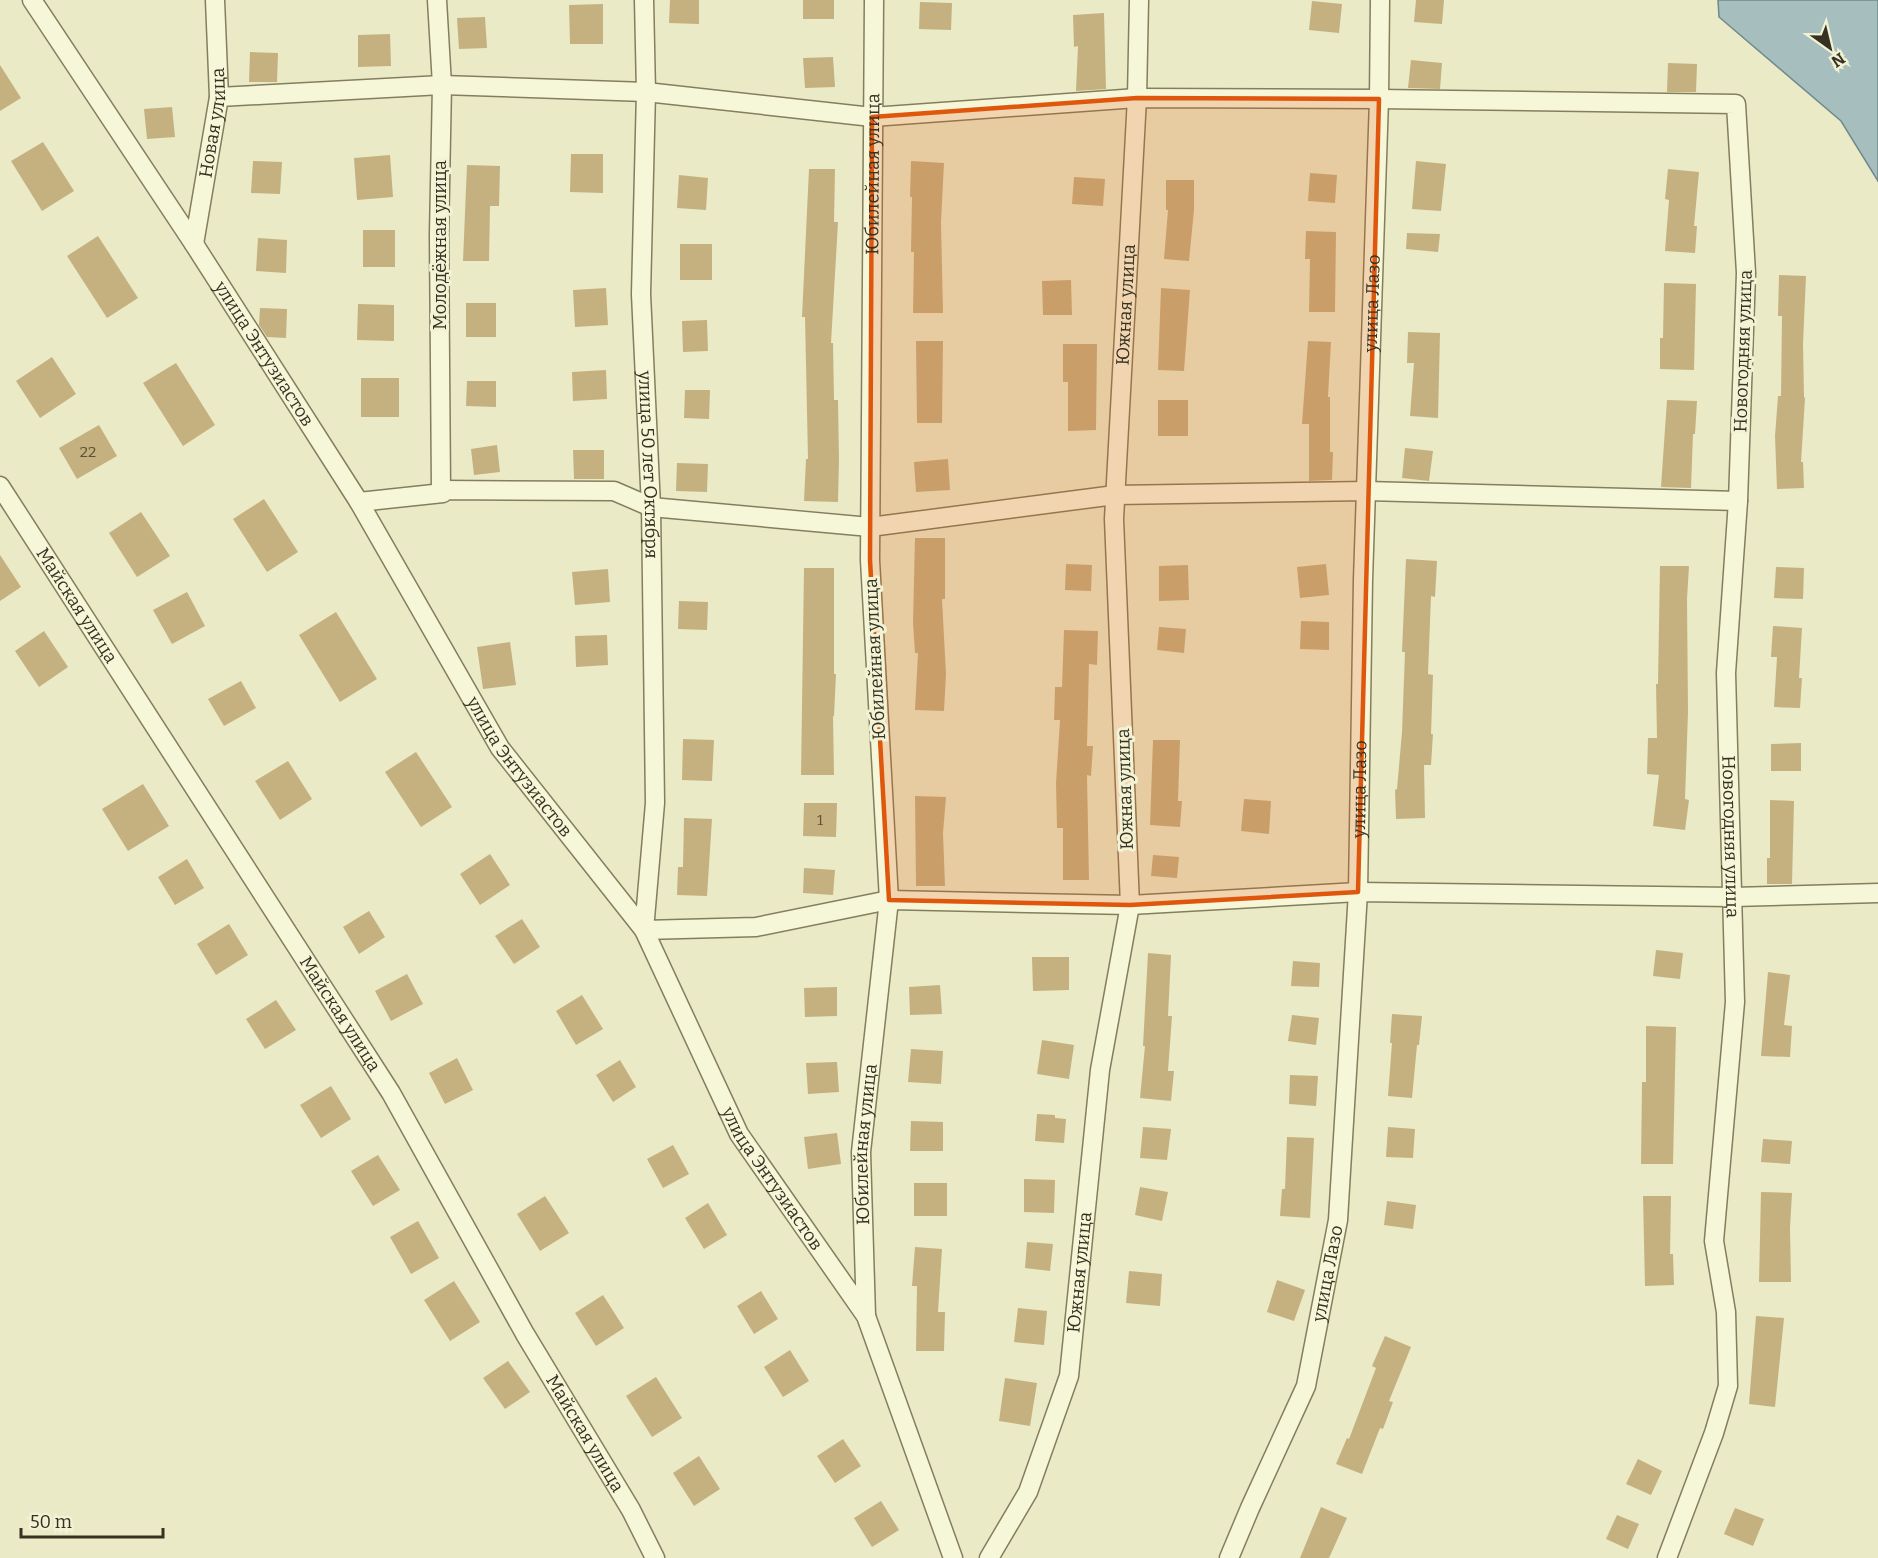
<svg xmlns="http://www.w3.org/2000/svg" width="1878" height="1558" font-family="Bitter,serif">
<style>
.water{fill:#a7bebe;stroke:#6f8a8c;stroke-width:1.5}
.building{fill:#c5b17f}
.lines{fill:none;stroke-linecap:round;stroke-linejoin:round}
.minor-casing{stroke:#847e5d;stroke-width:21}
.minor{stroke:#f6f6d9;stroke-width:18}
.marked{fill:#df570d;fill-opacity:0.2;stroke:#df570d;stroke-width:4.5;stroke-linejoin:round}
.labels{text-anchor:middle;stroke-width:6;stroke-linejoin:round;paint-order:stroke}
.number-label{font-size:15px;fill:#5a5138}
.street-label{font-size:18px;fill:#363120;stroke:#f2f2d5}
</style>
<rect width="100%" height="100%" fill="#eaeac6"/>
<path class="water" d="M1718 0H1878V181L1841 121 1719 17Z"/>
<g class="building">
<path d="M670 0H699V24L669 23Z"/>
<rect x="803" y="0" width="31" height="19"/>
<path d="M1416 0H1444L1442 24 1414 22Z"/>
<path d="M1312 1 1342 4 1339 33 1309 30Z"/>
<path d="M920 2 952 3 951 30 919 29Z"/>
<path d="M603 4V44H570L569 5Z"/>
<path d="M1104 13 1106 89 1076 91 1078 46 1074 47 1073 15Z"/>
<path d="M485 17 487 48 459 49 457 18Z"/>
<path d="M390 34 391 66 358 67V35Z"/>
<path d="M250 52 278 53 277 82H249Z"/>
<path d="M833 57 835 87 805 88 803 58Z"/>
<path d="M1411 60 1442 63 1440 89 1408 88Z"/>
<path d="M1668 63 1697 64 1696 92H1667Z"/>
<path d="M0 65 21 98 0 111Z"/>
<path d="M172 107 175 137 147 139 144 109Z"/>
<path d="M43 142 74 191 42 211 11 161Z"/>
<path d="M571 154H603V193L570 192Z"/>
<path d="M390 155 393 197 357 200 354 158Z"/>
<path d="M253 161 282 162 280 194 251 193Z"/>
<path d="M911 161 944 163 941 222 943 313H913L914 252H911L912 197H910Z"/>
<path d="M1416 161 1446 164 1441 211 1412 209Z"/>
<path d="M467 165 500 166 499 206H490L489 261H463Z"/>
<path d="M809 169H835L834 222H838L831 343H833L834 400H838L839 460 838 502 804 501 806 459H808L805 317H802Z"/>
<path d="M1668 169 1699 172 1694 226H1697L1695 253 1665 251 1669 200 1665 199Z"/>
<path d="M1310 173 1337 175 1335 203 1308 201Z"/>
<path d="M679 175 708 178 706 210 677 208Z"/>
<path d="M1074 177 1105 179 1103 206 1072 204Z"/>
<path d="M1166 180H1194V210L1189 261 1164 259 1168 210H1166Z"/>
<rect x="363" y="230" width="32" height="37"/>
<path d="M1306 231 1336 232 1335 312H1309L1310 259H1305Z"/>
<path d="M1407 233 1440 234 1438 252 1406 249Z"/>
<path d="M98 236 138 298 107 318 67 256Z"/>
<path d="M258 238 287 240 286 273 256 271Z"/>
<rect x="680" y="244" width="32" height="36"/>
<path d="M1779 275 1806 276 1803 344 1804 397 1805 398 1801 462H1803L1804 488 1777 489 1775 436 1778 396H1781L1782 316H1778Z"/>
<path d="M1071 280 1072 315H1043L1042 281Z"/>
<path d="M1664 283 1696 284 1694 370 1660 369V338H1663Z"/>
<path d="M606 288 608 325 575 327 573 290Z"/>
<path d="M1161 288 1190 290 1184 371 1158 370Z"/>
<rect x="466" y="303" width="30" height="34"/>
<path d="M358 304 394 305V341L357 340Z"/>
<path d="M260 308 287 309 286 338 267 337 259 325Z"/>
<path d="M707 320 708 351 683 352 682 321Z"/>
<path d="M1408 332 1440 333 1438 418 1410 416 1414 363H1407Z"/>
<path d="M916 341H943L942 423H917Z"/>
<path d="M1308 341 1331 342 1328 397H1330V452H1333L1332 480 1309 481V424H1302Z"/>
<path d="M1063 344H1097L1096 430 1068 431V382H1063Z"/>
<path d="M52 357 76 394 40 418 16 381Z"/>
<path d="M176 363 215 425 183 446 143 383Z"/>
<path d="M606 370 607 399 573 401 572 372Z"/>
<rect x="361" y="378" width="38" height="39"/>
<path d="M467 381H496V407L466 406Z"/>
<path d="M685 390H710L709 419 684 418Z"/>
<rect x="1158" y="400" width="30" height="36"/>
<path d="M1667 400 1697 401 1695 434H1693L1691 488 1661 487Z"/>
<path d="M99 425 117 456 77 479 59 448Z"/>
<path d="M497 445 500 472 474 475 471 449Z"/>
<path d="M1405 448 1433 451 1429 481 1402 478Z"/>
<path d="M573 450H604V479H574Z"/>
<path d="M948 459 950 490 916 492 914 462Z"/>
<path d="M677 463 708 464 707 492 676 491Z"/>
<path d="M264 499 298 552 267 572 233 519Z"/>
<path d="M141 512 170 556 137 577 109 533Z"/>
<path d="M915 538H945V599H942L946 674 944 711 915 710 918 653H915L913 623Z"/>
<path d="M0 555 21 587 0 601Z"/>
<path d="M1406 559 1437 561 1435 597 1431 596 1428 674 1433 675 1431 734H1433L1431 765H1424L1425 818 1396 819 1395 790 1397 789 1402 732 1405 652H1402Z"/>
<path d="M1066 564 1092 565 1091 591 1065 590Z"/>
<path d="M1326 564 1329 595 1300 598 1297 567Z"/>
<path d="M1188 565 1189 600 1159 601V566Z"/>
<path d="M1660 566H1689L1687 599 1688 712 1685 799 1689 800 1685 830 1653 826 1659 775 1647 774 1648 738H1657L1656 684H1658Z"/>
<path d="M1776 567 1804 568 1803 599 1774 598Z"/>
<path d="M804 568H834V674H836L834 716H833L834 775H801Z"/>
<path d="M608 569 610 602 575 605 572 572Z"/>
<path d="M187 592 205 626 172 644 153 610Z"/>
<path d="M679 601 708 602 707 630 678 629Z"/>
<path d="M336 612 377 679 340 702 299 635Z"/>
<path d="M1301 621 1329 622V650L1300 649Z"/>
<path d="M1773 626 1802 628 1799 678H1802L1800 708 1774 707 1777 657H1771Z"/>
<path d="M1159 627 1186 629 1184 653 1157 650Z"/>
<path d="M1064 630 1098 631 1097 665 1089 664 1087 746H1093L1091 776 1087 775 1089 880H1063V828H1057L1056 783 1060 720H1054L1055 687H1062Z"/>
<path d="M44 631 68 667 39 687 15 651Z"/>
<path d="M607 635 608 665 576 667 575 636Z"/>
<path d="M510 642 516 685 483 689 477 647Z"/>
<path d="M241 681 256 708 224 726 208 699Z"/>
<path d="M683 739 714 740 712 781 682 780Z"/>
<path d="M1153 740H1180L1178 801H1182L1180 827 1150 825Z"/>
<path d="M1801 743V771H1771V744Z"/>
<path d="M416 752 452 807 421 827 385 772Z"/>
<path d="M288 761 312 799 280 820 255 781Z"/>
<path d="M143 784 169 826 128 851 102 809Z"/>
<path d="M915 796 946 797 943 833 945 886H916Z"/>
<path d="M1244 799 1271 801 1269 834 1241 831Z"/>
<path d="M1770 800 1794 801 1792 884H1767V858H1770Z"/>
<path d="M804 803H837L836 837 803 836Z"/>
<path d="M684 818 712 819 707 896 677 895 678 867H683Z"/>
<path d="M490 854 510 885 480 905 460 874Z"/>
<path d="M1153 855 1179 857 1177 878 1151 876Z"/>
<path d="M187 859 204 888 175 905 158 877Z"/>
<path d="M804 868 835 870 833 895 803 893Z"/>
<path d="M369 911 385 937 359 954 343 927Z"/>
<path d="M522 919 540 947 514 964 495 936Z"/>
<path d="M229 924 248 955 216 975 197 944Z"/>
<path d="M1656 950 1683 953 1680 979 1653 976Z"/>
<path d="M1148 953 1171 955 1168 1016H1172L1168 1071H1174L1171 1101 1140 1098 1145 1046H1143Z"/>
<path d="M1032 957H1069V990L1033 991Z"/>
<path d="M1293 961 1320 963 1319 987 1291 986Z"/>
<path d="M1768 972 1790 975 1784 1025 1792 1026 1790 1057 1761 1056Z"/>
<path d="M407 974 423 1004 391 1021 375 991Z"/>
<path d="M940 985 942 1014 910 1015 909 987Z"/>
<path d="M837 987V1016L805 1017 804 988Z"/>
<path d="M582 995 603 1029 576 1045 556 1011Z"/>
<path d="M276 1000 296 1030 265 1049 246 1019Z"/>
<path d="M1392 1014 1422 1016 1419 1045H1417L1412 1098 1388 1096 1392 1043H1390Z"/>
<path d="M1292 1015 1319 1018 1316 1045 1288 1041Z"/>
<path d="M1646 1026 1676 1027 1673 1164H1641L1642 1082H1646Z"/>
<path d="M1042 1040 1074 1045 1069 1079 1037 1074Z"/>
<path d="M911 1049 943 1051 941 1084 908 1082Z"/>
<path d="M457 1058 473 1090 445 1104 429 1073Z"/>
<path d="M620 1060 636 1087 613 1102 596 1075Z"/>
<path d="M837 1062 839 1092 808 1094 806 1063Z"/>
<path d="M1290 1075 1318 1076 1316 1106 1289 1104Z"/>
<path d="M331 1086 351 1119 321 1138 300 1105Z"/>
<path d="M1037 1114 1055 1115V1118L1066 1119 1064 1143 1035 1141Z"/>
<path d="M911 1121 943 1122V1151H910Z"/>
<path d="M1143 1127 1171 1129 1167 1160 1140 1158Z"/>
<path d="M1388 1127 1415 1129 1413 1158 1386 1157Z"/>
<path d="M837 1133 841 1164 808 1169 804 1137Z"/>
<path d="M1287 1137 1314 1138 1310 1218 1280 1216 1282 1189H1285Z"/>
<path d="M1763 1139 1792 1141 1790 1164 1761 1162Z"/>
<path d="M673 1145 689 1174 663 1188 647 1159Z"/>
<path d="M378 1155 400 1190 373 1206 351 1171Z"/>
<path d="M1024 1179 1055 1180 1054 1213 1024 1212Z"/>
<rect x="914" y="1183" width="33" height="33"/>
<path d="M1140 1187 1168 1192 1162 1221 1135 1215Z"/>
<path d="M1761 1192 1792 1193 1790 1228 1791 1282H1759Z"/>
<path d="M545 1196 569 1233 540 1251 517 1214Z"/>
<path d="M1643 1196H1671L1670 1254H1673L1674 1285 1645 1286Z"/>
<path d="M1387 1201 1416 1205 1413 1229 1384 1225Z"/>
<path d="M708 1203 727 1235 704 1249 685 1218Z"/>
<path d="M418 1221 439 1258 411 1274 390 1237Z"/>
<path d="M1027 1242 1053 1244 1050 1271 1025 1268Z"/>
<path d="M915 1247 942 1249 938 1312H945L944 1351H916L917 1286H912Z"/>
<path d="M1129 1271 1162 1274 1160 1306 1126 1303Z"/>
<path d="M1277 1280 1305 1290 1294 1321 1267 1312Z"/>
<path d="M454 1281 480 1322 450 1341 424 1300Z"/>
<path d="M761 1291 778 1319 754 1334 737 1306Z"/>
<path d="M603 1295 624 1328 596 1346 575 1313Z"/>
<path d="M1018 1308 1047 1311 1044 1345 1014 1342Z"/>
<path d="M1756 1316 1784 1318 1775 1407 1749 1404Z"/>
<path d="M1385 1336 1411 1347 1389 1401 1393 1402 1383 1429 1380 1428 1362 1474 1336 1464 1347 1438 1349 1439 1376 1368 1372 1366Z"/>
<path d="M790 1350 809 1381 783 1397 764 1367Z"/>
<path d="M508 1361 530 1392 505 1409 483 1378Z"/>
<path d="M656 1377 682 1418 652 1437 626 1396Z"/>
<path d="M1005 1378 1037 1383 1030 1426 999 1421Z"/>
<path d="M843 1439 861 1466 835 1483 817 1456Z"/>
<path d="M699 1456 720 1489 694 1506 673 1473Z"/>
<path d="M1638 1459 1662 1471 1651 1495 1626 1484Z"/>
<path d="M881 1501 899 1530 872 1547 854 1518Z"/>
<path d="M1321 1507 1347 1518 1329 1558H1300Z"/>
<path d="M1735 1508 1764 1519 1753 1546 1724 1534Z"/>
<path d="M1617 1515 1639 1524 1628 1549 1606 1539Z"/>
</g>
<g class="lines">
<g class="minor-casing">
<g id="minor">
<path id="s1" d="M32 0 194 244 359 502 500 748 644 930 739 1134 866 1316 953 1558"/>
<path d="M437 0 442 85 439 235 441 490"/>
<path id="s2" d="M644 0 646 92 641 294 651 507 655 803 644 930 756 927 889 900 1130 905 1358 892 1733 897 1878 893"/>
<path id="s3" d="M219 97 442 85 646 92 872 117 1137 98 1379 99 1736 104 1746 273 1738 501 1726 673 1735 1002 1714 1241 1726 1312 1728 1386 1714 1433 1667 1558"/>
<path id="s4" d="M194 244 219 97 215 0"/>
<path id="s5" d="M0 486 391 1093 525 1334 631 1510 655 1558"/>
<path d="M359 502 443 493 441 490 614 491 651 507 870 527 1115 495 1366 491 1738 501"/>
<path id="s6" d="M866 1316 861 1152 889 900 870 560 874 0"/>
<path id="s7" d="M989 1558 1028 1492 1069 1376 1100 1070 1130 905 1114 519 1137 98 1139 0"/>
<path id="s8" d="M1229 1558 1250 1508 1306 1386 1338 1220 1358 892 1363 580 1379 99 1380 0"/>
</g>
</g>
<use href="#minor" class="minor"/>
</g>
<path class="marked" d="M1137 98 1379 99 1358 892 1130 905 889 900 870 560 872 117Z"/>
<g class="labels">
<g class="number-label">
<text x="88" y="457">22</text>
<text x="820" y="825">1</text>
</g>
<g class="street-label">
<text dy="6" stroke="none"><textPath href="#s4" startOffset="123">Новая улица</textPath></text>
<text dy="6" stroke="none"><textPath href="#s6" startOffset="1144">Юбилейная улица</textPath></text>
<text transform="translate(440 245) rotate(-90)" y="6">Молодёжная улица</text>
<text dy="6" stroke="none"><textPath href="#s8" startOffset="1275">улица Лазо</textPath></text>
<text dy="6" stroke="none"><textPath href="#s7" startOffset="1276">Южная улица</textPath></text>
<text transform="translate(1743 351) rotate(-88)" y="6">Новогодняя улица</text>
<text dy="6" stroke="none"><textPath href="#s1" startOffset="423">улица Энтузиастов</textPath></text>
<text dy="6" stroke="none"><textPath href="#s2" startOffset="465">улица 50 лет Октября</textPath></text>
<text dy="6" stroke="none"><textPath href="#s5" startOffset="142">Майская улица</textPath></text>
<text transform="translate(875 659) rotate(-93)" y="6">Юбилейная улица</text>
<text dy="6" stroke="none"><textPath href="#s1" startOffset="909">улица Энтузиастов</textPath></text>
<text transform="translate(1125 789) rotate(-92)" y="6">Южная улица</text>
<text dy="6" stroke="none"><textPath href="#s8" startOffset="789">улица Лазо</textPath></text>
<text dy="6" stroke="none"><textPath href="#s3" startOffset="2253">Новогодняя улица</textPath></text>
<text dy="6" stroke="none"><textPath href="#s5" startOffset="628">Майская улица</textPath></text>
<text dy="6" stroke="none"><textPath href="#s6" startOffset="172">Юбилейная улица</textPath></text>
<text dy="6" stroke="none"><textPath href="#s1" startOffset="1395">улица Энтузиастов</textPath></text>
<text dy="6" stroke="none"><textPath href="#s7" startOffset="304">Южная улица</textPath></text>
<text dy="6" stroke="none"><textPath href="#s8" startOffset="303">улица Лазо</textPath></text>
<text dy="6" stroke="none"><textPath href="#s5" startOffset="1114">Майская улица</textPath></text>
</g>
</g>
<g transform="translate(1830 48) rotate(146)" stroke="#f2f2d5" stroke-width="4.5" paint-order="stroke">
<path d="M0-4.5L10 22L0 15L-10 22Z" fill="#363120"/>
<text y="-9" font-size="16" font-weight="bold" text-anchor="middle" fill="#363120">N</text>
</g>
<path d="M21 1528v9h142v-9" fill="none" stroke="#363120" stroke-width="3"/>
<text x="30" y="1528" font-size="18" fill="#363120" stroke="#f2f2d5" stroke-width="4.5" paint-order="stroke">50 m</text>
</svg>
